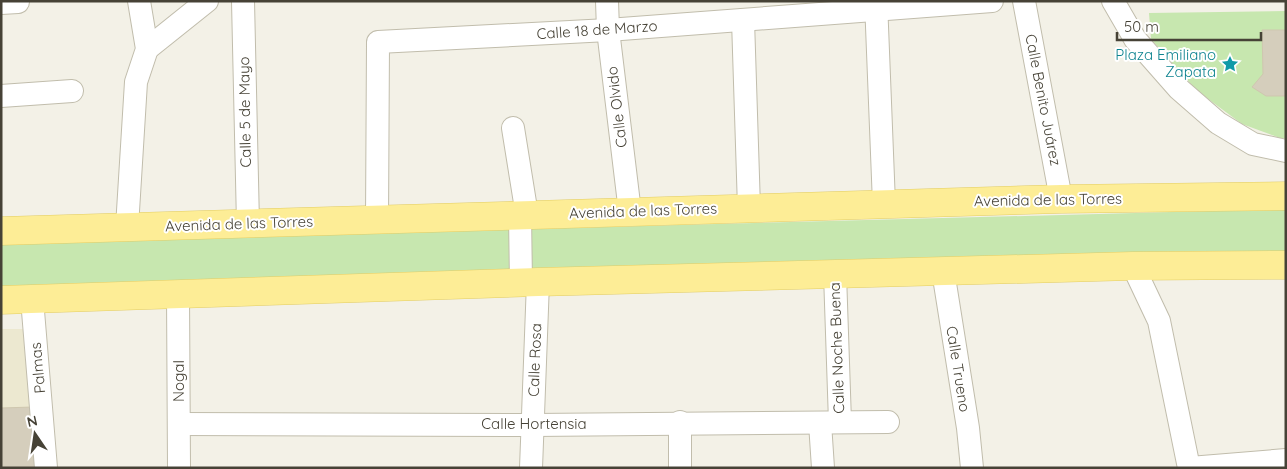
<svg xmlns="http://www.w3.org/2000/svg" width="1287" height="469" font-family="Quicksand,sans-serif">
<style>
.education{fill:#ece8d0}
.green{fill:#c7e7af}
.building{fill:#d5cebc;stroke:#cfc7af}
.lines{fill:none;stroke-linecap:round;stroke-linejoin:round}
.minor-casing{stroke:#c1bdac;stroke-width:24}
.major-casing{stroke:#e2cd65;stroke-width:29}
.minor{stroke:#fff;stroke-width:22}
.major{stroke:#fded96;stroke-width:28}
.labels{text-anchor:middle;stroke-width:4;stroke-linejoin:round;paint-order:stroke}
.street-label{font-size:15px;fill:#464236;stroke:#fff}
.culture-label{font-size:15px;fill:#0d838f;stroke:#fff;text-anchor:end}
</style>
<rect width="100%" height="100%" fill="#f3f1e7"/>
<path class="education" d="M1 329H30L36 468H1Z"/>
<g class="green">
<path d="M1286 11V138H1280L1242 124 1196 90 1151 39 1149 13Z"/>
<path d="M1286 209V257L1 293V243Z"/>
</g>
<g class="building">
<path d="M1262 30H1286V96H1266L1252 87 1263 74Z"/>
<path d="M33 407 35 468H1V408Z"/>
</g>
<g class="lines">
<g class="minor-casing">
<g id="minor">
<path d="M243 1 248 224"/>
<path d="M607 1 608 30 630 212"/>
<path d="M876 1 884 204"/>
<path d="M1024 1 1061 199"/>
<path d="M1113 1 1135 39 1179 89 1218 123 1253 144 1286 151"/>
<path d="M1 3 18 2"/>
<path d="M743 20 749 208"/>
<path d="M147 49 207 1"/>
<path d="M1 96 72 91"/>
<path d="M513 128 527 215"/>
<path d="M520 215 521 283"/>
<path d="M377 220 378 42 608 30 992 1"/>
<path d="M127 227 136 82 147 49 139 1"/>
<path d="M1133 266 1159 321 1189 468"/>
<path d="M943 271 968 428 972 468"/>
<path d="M835 274 840 422"/>
<path d="M178 294 179 468"/>
<path d="M32 299 46 468"/>
<path d="M820 423 823 468"/>
<path d="M179 424 533 425 888 422"/>
<path d="M531 468 538 282"/>
<path d="M680 468V422"/>
<path d="M1190 468 1286 460"/>
</g>
</g>
<g class="major-casing">
<g id="major">
<path d="M1 231 1061 199 1286 196"/>
<path d="M1 300 538 282 1133 266 1286 265"/>
</g>
</g>
<use href="#minor" class="minor"/>
<use href="#major" class="major"/>
</g>
<defs>
<g id="sight-bare" transform="scale(1.35)"><path d="M0-6L1.8-2.2L6-1.7L2.9 1.2L3.7 5.4L0 3.3L-3.7 5.4L-2.9 1.2L-6-1.7L-1.8-2.2Z" fill="#0f9aa8" stroke="#fff" stroke-width="2.5" paint-order="stroke"/></g>
</defs>
<g fill-rule="evenodd">
<use href="#sight-bare" x="1230" y="64"/>
</g>
<g class="labels">
<g class="street-label">
<text transform="translate(597 30) rotate(-4)" y="5">Calle 18 de Marzo</text>
<text transform="translate(1043 100) rotate(79)" y="5">Calle Benito Juárez</text>
<text transform="translate(617 107) rotate(-97)" y="5">Calle Olvido</text>
<text transform="translate(245 112) rotate(-91)" y="5">Calle 5 de Mayo</text>
<text transform="translate(1048 200) rotate(-1)" y="5">Avenida de las Torres</text>
<text transform="translate(643 211) rotate(-2)" y="5">Avenida de las Torres</text>
<text transform="translate(239 224) rotate(-2)" y="5">Avenida de las Torres</text>
<text transform="translate(837 348) rotate(-92)" y="5">Calle Noche Buena</text>
<text transform="translate(535 360) rotate(-88)" y="5">Calle Rosa</text>
<text transform="translate(38 368) rotate(-95)" y="5">Palmas</text>
<text transform="translate(958 369) rotate(81)" y="5">Calle Trueno</text>
<text transform="translate(179 381) rotate(-90)" y="5">Nogal</text>
<text x="534" y="429">Calle Hortensia</text>
</g>
<g class="culture-label">
<text x="1216" y="60">Plaza Emiliano<tspan x="1216" dy="17">Zapata</tspan></text>
</g>
</g>
<rect width="1287" height="469" fill="none" stroke="#464236" stroke-width="5"/>
<g transform="translate(35 434) rotate(347)" stroke="#ffffff" stroke-width="4" paint-order="stroke">
<path d="M0-4L9 19L0 12L-9 19Z" fill="#464236"/>
<text y="-8" font-size="14" font-weight="bold" text-anchor="middle" fill="#464236">N</text>
</g>
<path d="M1117 32v8h144v-8" fill="none" stroke="#464236" stroke-width="2.5"/>
<text x="1124" y="32" font-size="15" fill="#464236" stroke="#ffffff" stroke-width="4" paint-order="stroke">50 m</text>
</svg>
